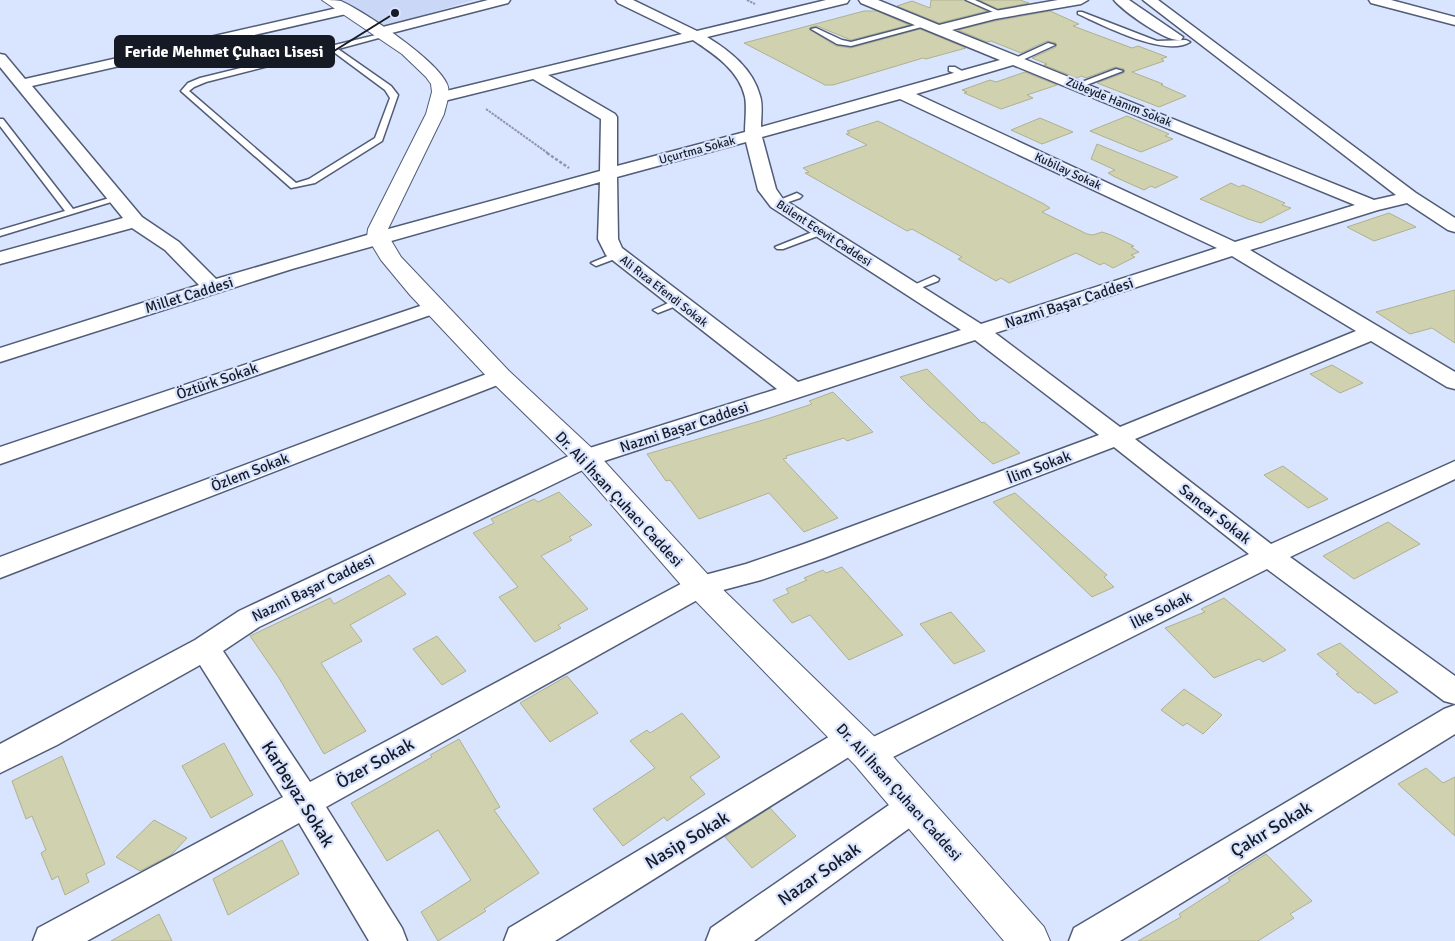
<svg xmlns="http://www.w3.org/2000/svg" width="1455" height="941" font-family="Signika,sans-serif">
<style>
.built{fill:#cad7f6}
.building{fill:#d0d1af;stroke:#afb18f}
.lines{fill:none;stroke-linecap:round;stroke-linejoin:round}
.service-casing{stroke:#515c77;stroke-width:3}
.minor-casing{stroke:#515c77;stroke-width:3}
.tertiary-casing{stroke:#515c77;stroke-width:2}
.path-far1{stroke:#8c95a9;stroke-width:2;stroke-dasharray:2.5 1;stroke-linecap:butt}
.path{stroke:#8c95a9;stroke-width:2.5;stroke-dasharray:3 2;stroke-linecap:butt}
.service{fill:#fff;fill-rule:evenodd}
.minor{fill:#fff;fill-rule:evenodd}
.tertiary{fill:#fff;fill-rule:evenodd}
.labels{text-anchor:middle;stroke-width:4.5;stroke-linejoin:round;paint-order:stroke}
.far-street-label{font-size:12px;fill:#151a25;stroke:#d9e4fe}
.street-label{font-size:15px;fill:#151a25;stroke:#d9e4fe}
.near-street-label{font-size:18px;fill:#151a25;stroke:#d9e4fe}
.leader{fill:none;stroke:#151a25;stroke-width:2}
.callout-dot{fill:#151a25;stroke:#d9e4fe;stroke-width:2}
.callout{fill:#151a25;stroke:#151a25;stroke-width:2}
.callout-label{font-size:16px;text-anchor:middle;font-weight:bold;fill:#fff}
</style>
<rect width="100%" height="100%" fill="#d9e4fe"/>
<path class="built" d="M340 0H474L382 27Z"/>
<g class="building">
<path d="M931 0H964L987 11 939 23 897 6 912 1 930 8Z"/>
<path d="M979 0H1020L1029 3 998 9Z"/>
<path d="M864 11H877L909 25 851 40 817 26 811 27 809 29 836 46 851 48 920 29 966 48 926 59 923 58 833 85H825L744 43Z"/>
<path d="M1050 11 1079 24 1073 26 1132 48 1138 46 1167 57 1161 59 1164 61 1132 72 1163 84 1161 85 1186 96 1159 107 1097 83 1124 73V69L1115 67 1086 78 1081 76 1077 78 1044 65 1047 64 1032 58 1056 47V43L1047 41 1021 53 991 41 987 42 958 30 995 21Z"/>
<path d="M1025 72 1057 85 1027 95 1033 98 1001 109 964 93 967 92 962 90 990 80 996 82Z"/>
<path d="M1127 116 1169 134 1165 136 1173 139 1141 152 1090 131Z"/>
<path d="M1040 118 1073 132 1042 144 1011 130Z"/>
<path d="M878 121 1044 204 1050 208 1042 212 1087 234 1093 235 1102 232 1111 235 1134 246 1131 247 1139 252 1131 255 1135 257 1113 268 1104 263 1100 265 1076 253 1009 283 1001 278 996 281 958 259 962 257 912 229 907 231 805 173 809 172 803 168 867 145 846 134 850 133 847 131Z"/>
<path d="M1097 144 1178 177 1155 188 1151 186 1144 190 1115 177 1108 173 1115 170 1091 159Z"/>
<path d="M1231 183 1239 187 1243 185 1285 203 1282 205 1291 208 1261 223 1248 219 1200 199Z"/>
<path d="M1389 213 1416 227 1374 241 1347 227Z"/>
<path d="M1455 290V343L1432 328 1410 334 1376 312Z"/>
<path d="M1332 365 1363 383 1340 393 1310 374Z"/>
<path d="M927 369 982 423 984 422 1020 453 993 464 928 405 900 377Z"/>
<path d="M833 392 873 432 847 441 844 438 786 456 787 458 783 459 838 518 804 532 769 493 699 519 670 480 666 481 647 454 770 418 812 404 809 401Z"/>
<path d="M1283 466 1328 499 1308 508 1264 475Z"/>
<path d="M559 492 592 525 569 537 572 540 541 556 588 609 558 625 561 628 535 642 499 597 518 587 473 533 494 523 491 519 534 499 538 502Z"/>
<path d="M1015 493 1107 575 1104 577 1114 587 1092 597 993 502Z"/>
<path d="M1388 522 1420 544 1354 579 1323 556Z"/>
<path d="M842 567 903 635 849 660 810 615 792 623 773 600 789 593 786 589 807 580 804 578 823 570 826 573Z"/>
<path d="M389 575 406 594 350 625 362 641 321 663 366 731 324 754 279 678 250 636 330 598 334 604Z"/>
<path d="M1224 598 1286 650 1263 662 1259 659 1214 678 1165 628 1205 612 1201 609Z"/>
<path d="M951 612 985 651 954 664 920 624Z"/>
<path d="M437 636 466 671 442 685 413 649Z"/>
<path d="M1340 643 1398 692 1375 704 1360 692 1358 693 1336 674 1339 673 1317 654Z"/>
<path d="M567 676 598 713 550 742 520 703Z"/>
<path d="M1184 689 1222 715 1203 734 1187 723 1183 726 1161 710Z"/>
<path d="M682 713 720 757 690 777 705 794 667 821 664 817 623 846 593 809 655 768 630 741 647 730 650 733Z"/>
<path d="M459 739 500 807 494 810 539 873 484 909 486 911 438 941 421 912 471 880 438 830 387 861 351 803 432 757 430 755Z"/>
<path d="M224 743 253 795 211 818 182 766Z"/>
<path d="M62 756 105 864 86 874 89 882 65 895 58 876 52 880 41 853 46 850 32 816 26 819 12 781Z"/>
<path d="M1426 768 1443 783 1455 777V836L1398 784Z"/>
<path d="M770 808 796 836 752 868 725 837Z"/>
<path d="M154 820 187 838 171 855 140 871 116 857Z"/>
<path d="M282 840 299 874 228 915 213 879Z"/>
<path d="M1266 854 1312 901 1290 914 1294 918 1258 941H1138L1181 917 1179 914 1230 881 1228 878Z"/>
<path d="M159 914 172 941H111Z"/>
</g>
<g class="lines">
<g class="service-casing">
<g id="service">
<path d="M966 0H975L1005 14 1000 15Z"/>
<path d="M1078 12H1082L1157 41 1186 40 1190 42C1165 58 1103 25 1078 14Z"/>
<path d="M927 22 930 24 929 25 851 46 837 44 811 29 816 28 842 40 851 42Z"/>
<path d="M384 33 386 34V36L338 49 391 86 398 95 382 141 315 183 291 188 181 91 188 83 200 78ZM331 50 385 90 390 98 375 138 309 179 296 183 189 91 194 87 206 82Z"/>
<path d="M1048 43 1055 45 1018 62 1011 60Z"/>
<path d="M949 67H955L969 75 965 77 949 71Z"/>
<path d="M1116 69 1123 71 1081 87 1074 85Z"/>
<path d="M0 119H3L73 209 116 196 121 199 0 236V230L65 211 0 126Z"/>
<path d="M797 193 802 196 800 198 777 206 772 203Z"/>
<path d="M820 229 823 230V234L783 249H777L775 247Z"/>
<path d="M617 252 620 253V257L596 266 591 263Z"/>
<path d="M934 276 939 279 938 281 910 292 905 289Z"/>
<path d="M677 299 682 302 681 304 658 313 653 310Z"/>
</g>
</g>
<g class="minor-casing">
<g id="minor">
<path d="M488 0H510L508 3 380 36 373 32 375 29Z"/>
<path d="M616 0H633L697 31 826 0H849L847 3 707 37C730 51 753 69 760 96 763 105 761 118 761 127L1000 60 861 3 859 0H878L939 25 995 11 1058 0H1088L1081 4 995 19 952 30 1374 200 1396 195 1143 0H1158L1416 193 1455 218V232L1448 230 1407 203 1378 210 1250 250 1455 372V389L1447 387 1371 341 1135 439 1271 544 1455 461V479L1290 557 1455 676V704L1444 701 1267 569 879 764 868 768 857 764 852 755 555 941H504L509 928 842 729 853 725 864 729 869 739 1249 554 1114 447 824 558 761 580 708 594 326 807 402 928 407 941H369L299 823 87 941H33L38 928 283 797 200 665 57 745 0 773V744L195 640 239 611 577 452 777 389 606 255 598 239 600 182 292 269 0 362V348L199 285 165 250 132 228 0 264V252L123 218 0 67V54L5 55 25 79 346 6 351 7 353 10 346 14 32 86 142 217 179 242 216 279 374 233 600 171 601 119 533 79 440 102 434 100 432 97 434 94 682 34 618 3ZM693 40C714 54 739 70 745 97 747 107 745 121 745 132L617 166V117L615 114 548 75ZM1013 65 1355 205 1235 242 916 94ZM900 99 1217 248 981 324 783 199 776 189 762 137ZM746 142 758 190 771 207 961 330 798 382 622 248 618 239 617 177ZM1232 256 1356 331 1120 427 995 333ZM975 340 1099 435 804 544 746 564 690 579 310 782 223 651 259 627 595 464Z"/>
<path d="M1114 0H1129L1183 37 1181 40C1167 43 1123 11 1114 0Z"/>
<path d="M1369 0H1391L1455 17V25L1371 3Z"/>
<path d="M435 301 442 303 445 307 442 311 0 464V447Z"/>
<path d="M500 369 508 371 511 376 508 381 0 578V557Z"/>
<path d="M1455 705V734L1120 941H1069L1074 928 1444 709Z"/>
<path d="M914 791 926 796 931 806 926 816 754 941H706L711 928 902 796Z"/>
</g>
</g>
<g class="tertiary-casing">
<path id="tertiary" d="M322 0C328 0 336 0 341 1 365 12 437 60 447 84 451 93 446 105 444 114L388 229 389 237 401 257 509 371 596 452 711 578 881 743 1044 927 1050 941H1004L855 765 689 594 576 464 491 381 410 295 381 260 367 237 368 229 426 114 432 92 431 84 426 77 402 54Z"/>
</g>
<g class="path-far1">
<path d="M747 0 755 4"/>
<path d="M486 109 549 154"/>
</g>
<path class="path" d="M547 153 569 168"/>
<use href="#service" class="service"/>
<use href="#minor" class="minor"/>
<use href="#tertiary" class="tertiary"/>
</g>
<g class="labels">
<g class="far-street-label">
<text transform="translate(1119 102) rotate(22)" y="4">Zübeyde Hanım Sokak</text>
<text transform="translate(697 150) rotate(-15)" y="4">Uçurtma Sokak</text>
<text transform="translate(1068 171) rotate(25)" y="4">Kubilay Sokak</text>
<text transform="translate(824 233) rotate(33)" y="4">Bülent Ecevit Caddesi</text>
<text transform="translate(664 291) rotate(38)" y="4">Ali Rıza Efendi Sokak</text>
</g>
<g class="street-label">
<text transform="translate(189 295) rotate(-17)" y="5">Millet Caddesi</text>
<text transform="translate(1069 303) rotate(-18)" y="5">Nazmi Başar Caddesi</text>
<text transform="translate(217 381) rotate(-19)" y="5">Öztürk Sokak</text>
<text transform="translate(684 427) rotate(-18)" y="5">Nazmi Başar Caddesi</text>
<text transform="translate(1039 467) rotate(-21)" y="5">İlim Sokak</text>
<text transform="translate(250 472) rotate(-21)" y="5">Özlem Sokak</text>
<text transform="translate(619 499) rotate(47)" y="5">Dr. Ali İhsan Çuhacı Caddesi</text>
<text transform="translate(1215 514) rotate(38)" y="5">Sancar Sokak</text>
<text transform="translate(313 588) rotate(-26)" y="5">Nazmi Başar Caddesi</text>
<text transform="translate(1161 610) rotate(-26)" y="5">İlke Sokak</text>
<text transform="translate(899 792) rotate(48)" y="5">Dr. Ali İhsan Çuhacı Caddesi</text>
</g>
<g class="near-street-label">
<text transform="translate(375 763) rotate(-29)" y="6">Özer Sokak</text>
<text transform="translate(298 794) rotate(58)" y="6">Karbeyaz Sokak</text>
<text transform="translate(1271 829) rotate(-31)" y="6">Çakır Sokak</text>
<text transform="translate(687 840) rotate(-31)" y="6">Nasip Sokak</text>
<text transform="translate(819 874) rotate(-35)" y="6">Nazar Sokak</text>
</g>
</g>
<path class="leader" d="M395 13L334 51"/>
<circle class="callout-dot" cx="395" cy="13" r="5"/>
<rect class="callout" x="115" y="36" width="219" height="31" rx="5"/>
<g class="callout-label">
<text x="224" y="57">Feride Mehmet Çuhacı Lisesi</text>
</g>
</svg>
